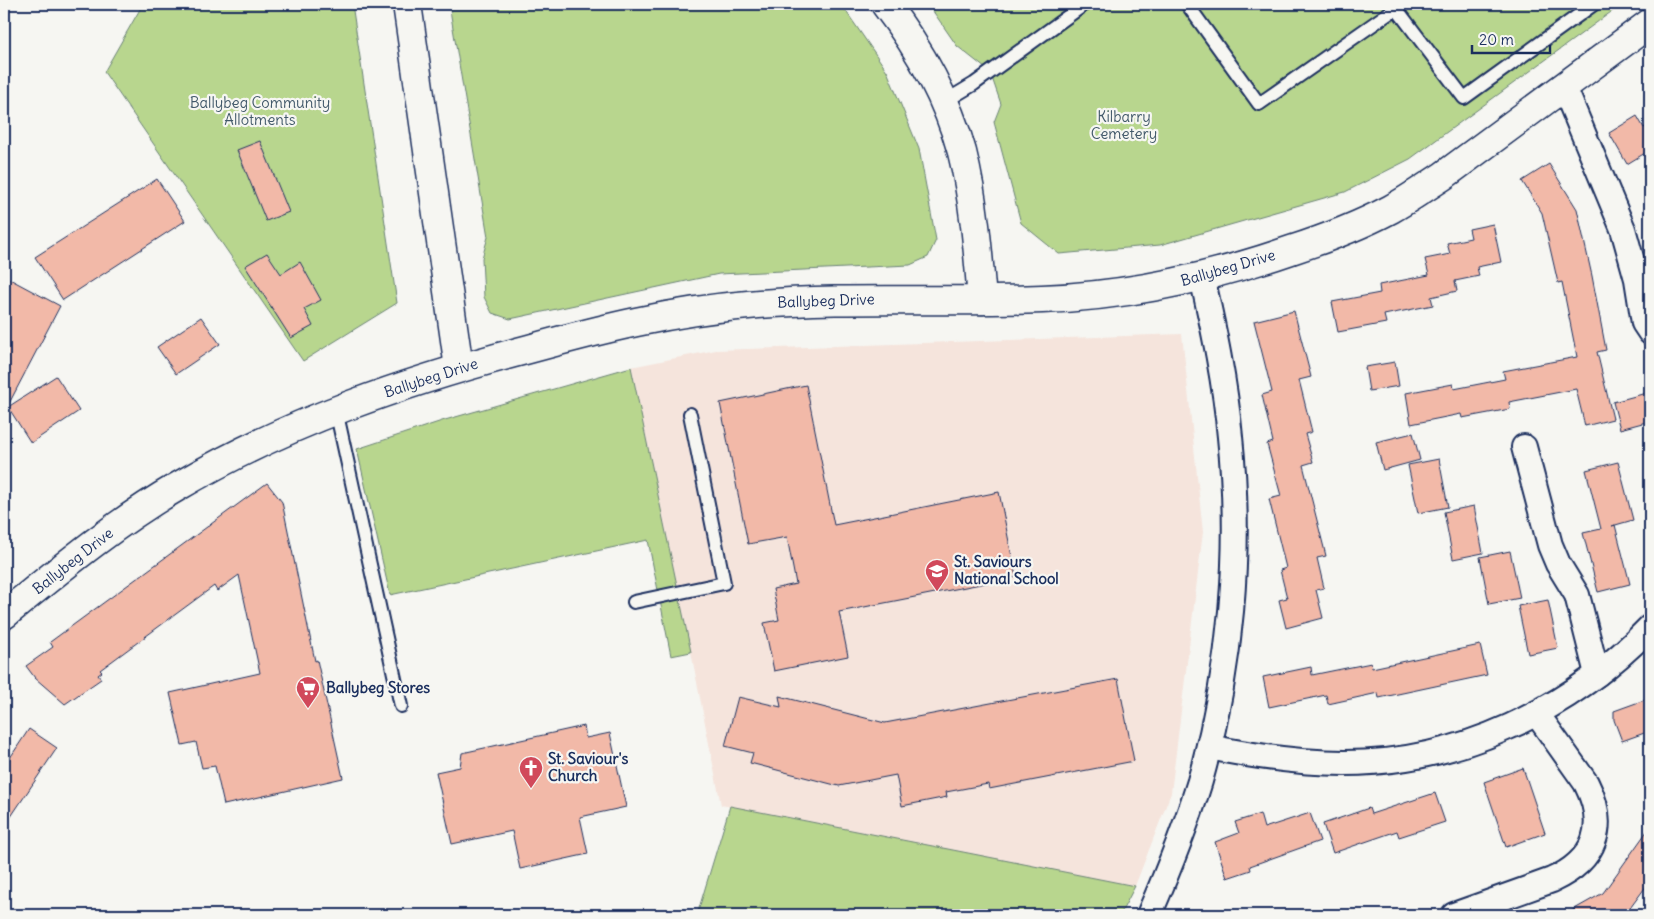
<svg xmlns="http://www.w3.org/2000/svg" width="1654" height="919" font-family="Delius,sans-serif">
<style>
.built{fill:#f5e4dc}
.green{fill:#b8d68e;stroke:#6a8276}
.building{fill:#f2b9a8;stroke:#1b2f5e}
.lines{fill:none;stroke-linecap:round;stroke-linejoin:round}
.lane-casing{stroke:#1b2f5e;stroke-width:16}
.street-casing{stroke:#1b2f5e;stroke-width:28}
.secondary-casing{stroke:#1b2f5e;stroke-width:31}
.lane{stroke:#f6f6f2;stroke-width:12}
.street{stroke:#f6f6f2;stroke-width:24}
.secondary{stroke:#f6f6f2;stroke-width:28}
.labels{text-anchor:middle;stroke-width:4.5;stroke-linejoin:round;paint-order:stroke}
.park-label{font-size:15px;fill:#42596a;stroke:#f6f6f2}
.street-label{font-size:15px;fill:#1b2f5e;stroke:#f6f6f2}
.poi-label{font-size:15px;font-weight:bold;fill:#1b2f5e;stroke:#f6f6f2;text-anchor:start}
</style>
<rect width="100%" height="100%" fill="#f6f6f2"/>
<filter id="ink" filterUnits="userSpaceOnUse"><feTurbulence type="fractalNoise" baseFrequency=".02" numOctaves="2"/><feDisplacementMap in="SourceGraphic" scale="10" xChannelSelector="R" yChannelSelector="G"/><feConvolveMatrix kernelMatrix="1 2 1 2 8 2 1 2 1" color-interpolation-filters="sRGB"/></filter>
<g filter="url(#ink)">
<path class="built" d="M1182 334 1203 532 1171 793 1135 886 721 805 691 652 631 367 716 350Z"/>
<g class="green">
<path d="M143 4H352L397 303 303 361 104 72Z"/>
<path d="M449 4H841L887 71 919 149 936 240 928 257 910 265 719 274 510 319 492 313 484 297 482 258 488 237Z"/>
<path d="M928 4H1622L1410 159 1345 192 1160 245 1059 254 1021 223 994 122 1001 104 990 72 957 46Z"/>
<path d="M631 367 691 652 671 656 648 540 390 595 357 449 445 420Z"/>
<path d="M730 806 1135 886 1120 915H697Z"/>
</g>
<g class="building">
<path d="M1637 116 1644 128 1650 124V150L1627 164 1609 133Z"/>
<path d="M260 141 289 212 266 221 237 150Z"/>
<path d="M1549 164 1577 209 1592 276 1606 350 1597 352 1613 419 1585 426 1576 389 1509 402 1510 409 1462 418 1461 414 1411 424 1406 393 1453 384 1454 389 1505 379 1503 371 1577 357 1562 282 1558 283 1542 213 1522 181Z"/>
<path d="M157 179 185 221 63 300 35 257Z"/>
<path d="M1493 224 1501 262 1477 267 1479 276 1455 281 1457 291 1431 297 1433 305 1384 315 1386 323 1338 332 1332 302 1380 293 1379 285 1429 275 1425 259 1450 254 1447 243 1471 238 1469 229Z"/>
<path d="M267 253 281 274 300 262 321 300 304 309 313 326 291 338 245 266Z"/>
<path d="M4 276 60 306 4 413Z"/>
<path d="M1294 311 1311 377 1299 380 1312 432 1305 434 1313 462 1303 465 1326 556 1317 558 1324 588 1316 590 1323 618 1286 628 1279 600 1287 598 1280 570 1286 568 1269 499 1281 496 1267 444 1273 442 1262 395 1272 392 1254 321Z"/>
<path d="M201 317 220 344 176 374 157 347Z"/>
<path d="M1395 362 1399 386 1369 391 1365 367Z"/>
<path d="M56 376 79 411 31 443 8 407Z"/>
<path d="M806 385 834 525 999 492 1016 577 839 612 848 656 774 671 764 623 779 620 773 589 796 584 787 537 748 544 720 403Z"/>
<path d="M1650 392V421L1620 429 1613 402Z"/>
<path d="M1413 433 1420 460 1383 470 1376 442Z"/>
<path d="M1439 459 1448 507 1418 513 1408 465Z"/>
<path d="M1618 462 1633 520 1612 526 1615 525 1630 584 1598 592 1583 533 1601 529 1586 470Z"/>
<path d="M267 483 282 502 315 661 317 660 343 778 224 805 215 766 202 768 196 742 182 745 170 693 260 673 239 575 217 591 214 586 100 670 102 672 98 675 101 679 65 704 35 678 26 666 53 647 50 642Z"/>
<path d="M1474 506 1483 553 1453 559 1444 512Z"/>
<path d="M1510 551 1520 598 1489 604 1480 557Z"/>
<path d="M1548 600 1558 648 1528 654 1518 606Z"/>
<path d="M1480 645 1487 675 1379 698 1378 693 1328 704 1326 695 1269 707 1263 677 1311 667 1312 675 1371 663 1372 668Z"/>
<path d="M1118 679 1134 761 989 789 988 784 946 792 947 797 902 806 896 775 839 786 750 763 753 753 725 746 738 697 781 707 779 696 885 723Z"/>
<path d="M1650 698V731L1622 741 1614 720V711Z"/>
<path d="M584 726 586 738 610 733 626 807 580 817 588 854 520 869 512 831 452 844 436 772 460 767 462 753Z"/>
<path d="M29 729 57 748 4 827V767Z"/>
<path d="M1523 768 1545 833 1506 847 1484 782Z"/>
<path d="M1435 793 1445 822 1399 837 1397 831 1333 853 1323 824 1369 808 1371 814Z"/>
<path d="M1310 813 1320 841 1250 866 1251 870 1227 878 1215 842 1239 833 1235 822 1260 814 1264 828Z"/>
<path d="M1650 827V881L1625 915H1564L1603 893Z"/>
</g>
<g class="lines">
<g class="lane-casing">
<g id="lane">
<path d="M1187 4 1259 104 1402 4"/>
<path d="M1393 4 1464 98 1594 4"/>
<path d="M944 102 974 84 1085 4"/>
<path d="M336 410 401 706"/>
<path d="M634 602 724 583 690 414"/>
</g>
</g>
<g class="street-casing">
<g id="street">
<path d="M1564 87 1623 229 1637 279 1644 323 1650 332"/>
<path d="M1524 447 1550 545 1558 564 1577 595 1597 674"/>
<path d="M1209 747C1253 756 1298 763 1344 763 1460 763 1570 710 1650 627"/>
<path d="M1149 915C1168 871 1186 827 1200 781 1231 670 1242 551 1230 437 1225 382 1214 330 1202 277"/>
<path d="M1454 915 1552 880C1596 860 1608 826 1586 783L1537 714"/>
</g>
</g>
<g class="secondary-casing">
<g id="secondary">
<path d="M407 4 459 368"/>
<path d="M885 4C919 48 947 98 962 152 974 200 978 250 982 300"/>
<path d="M4 615C59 570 115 523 177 487 287 422 407 381 529 349 601 329 673 311 748 305 846 296 944 303 1042 299 1127 296 1210 278 1291 250 1325 239 1359 226 1391 209 1409 199 1426 187 1443 176L1650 23"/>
</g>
</g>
<use href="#lane" class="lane"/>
<use href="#street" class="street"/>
<use href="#secondary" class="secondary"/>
</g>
</g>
<defs>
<g id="school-pin" transform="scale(1.25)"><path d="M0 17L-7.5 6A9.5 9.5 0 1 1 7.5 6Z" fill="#d1495b" stroke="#f6f6f2"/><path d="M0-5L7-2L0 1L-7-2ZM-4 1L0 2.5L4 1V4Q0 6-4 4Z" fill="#fff"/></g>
<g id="supermarket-pin" transform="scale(1.25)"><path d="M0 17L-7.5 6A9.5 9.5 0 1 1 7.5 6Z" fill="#d1495b" stroke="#f6f6f2"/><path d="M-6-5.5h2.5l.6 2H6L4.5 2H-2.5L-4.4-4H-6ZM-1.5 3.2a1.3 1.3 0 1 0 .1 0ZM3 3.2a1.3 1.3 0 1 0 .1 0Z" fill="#fff"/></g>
<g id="church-pin" transform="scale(1.25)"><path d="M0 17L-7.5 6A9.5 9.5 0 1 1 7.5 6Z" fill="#d1495b" stroke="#f6f6f2"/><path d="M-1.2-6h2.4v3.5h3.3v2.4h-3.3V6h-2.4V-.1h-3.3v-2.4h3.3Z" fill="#fff"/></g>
</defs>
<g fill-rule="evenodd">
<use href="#school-pin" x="937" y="571"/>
<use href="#supermarket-pin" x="308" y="688"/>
<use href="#church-pin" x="531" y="768"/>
</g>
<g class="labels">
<g class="park-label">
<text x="260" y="108">Ballybeg Community<tspan x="260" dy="17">Allotments</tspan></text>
<text x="1124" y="122">Kilbarry<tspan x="1124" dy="17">Cemetery</tspan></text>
</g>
<g class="street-label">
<text transform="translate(1228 268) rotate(-16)" y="5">Ballybeg Drive</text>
<text transform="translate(826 301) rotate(-2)" y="5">Ballybeg Drive</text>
<text transform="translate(431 378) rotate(-18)" y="5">Ballybeg Drive</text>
<text transform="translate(73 561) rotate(-38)" y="5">Ballybeg Drive</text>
</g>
<g class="poi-label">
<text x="954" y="567">St. Saviours<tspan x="954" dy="17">National School</tspan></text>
<text x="326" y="693">Ballybeg Stores</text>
<text x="548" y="764">St. Saviour's<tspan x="548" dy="17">Church</tspan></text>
</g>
</g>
<rect width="1654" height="919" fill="none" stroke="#f6f6f2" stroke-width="20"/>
<rect x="10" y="10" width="1634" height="899" fill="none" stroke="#1b2f5e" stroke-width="2" filter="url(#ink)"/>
<path d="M1472 45v8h78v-8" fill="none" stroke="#1b2f5e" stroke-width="2.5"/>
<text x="1479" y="45" font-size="15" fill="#1b2f5e" stroke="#f6f6f2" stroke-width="4" paint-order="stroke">20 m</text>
</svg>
